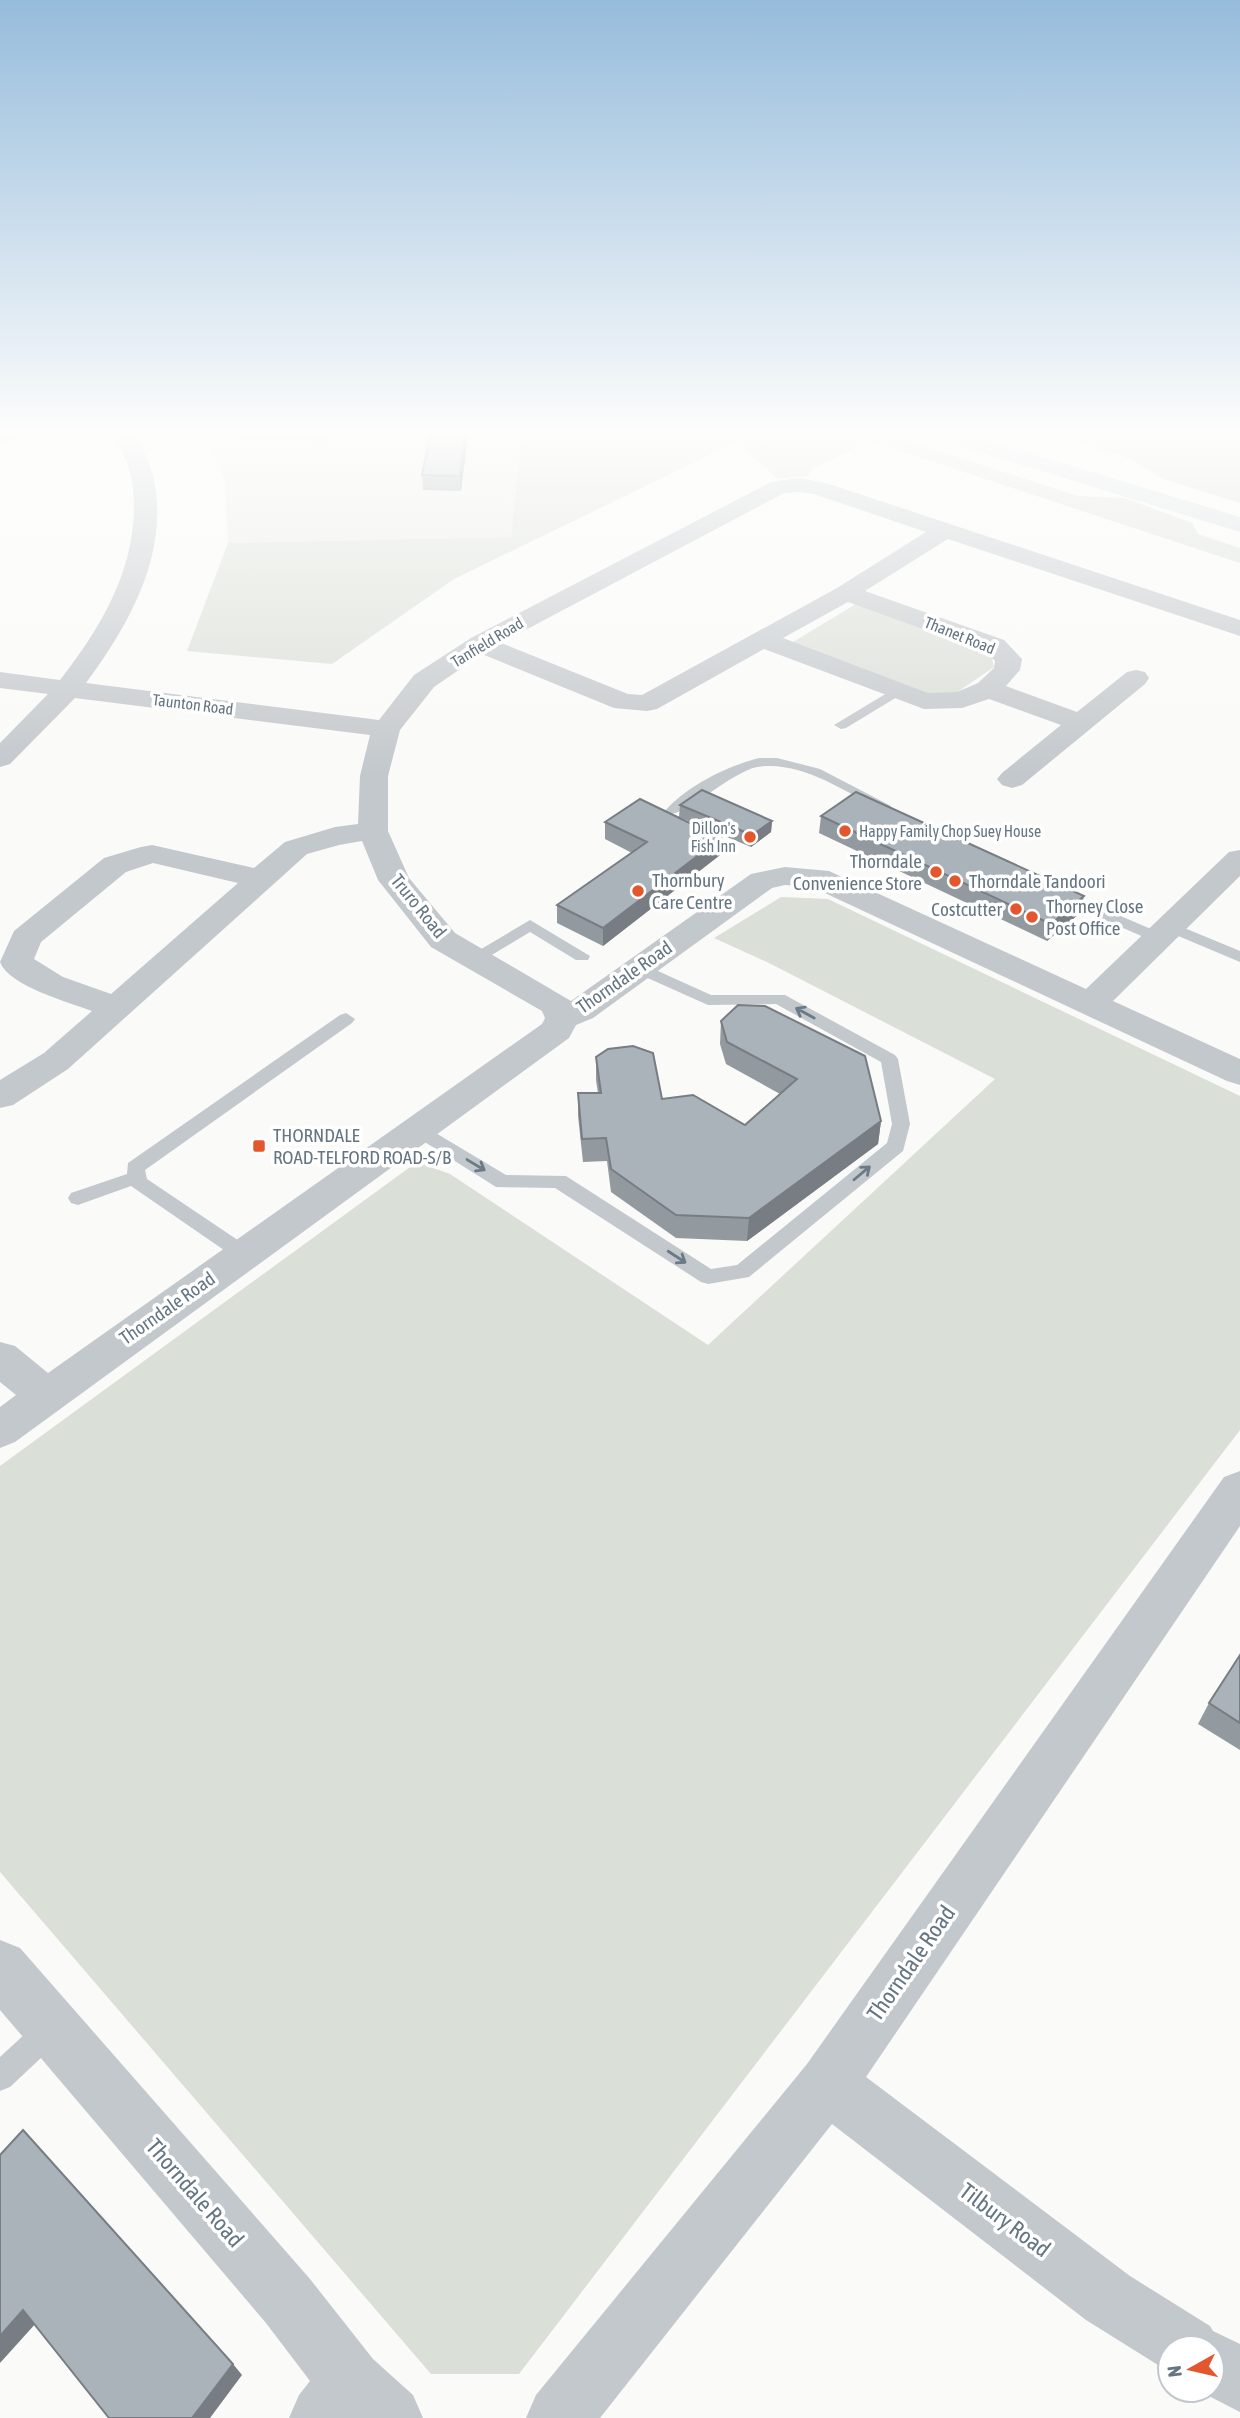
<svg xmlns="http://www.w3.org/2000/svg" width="1240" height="2418" font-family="'Asap Condensed',sans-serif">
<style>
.built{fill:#e8e9e9}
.green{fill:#dadfd7}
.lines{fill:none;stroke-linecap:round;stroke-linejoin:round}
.service{fill:#c3c8cc;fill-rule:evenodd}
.minor{fill:#c3c8cc;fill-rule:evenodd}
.trunk{fill:#d6dbdf;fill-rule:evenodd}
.wall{fill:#929a9f}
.shaded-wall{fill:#777d82}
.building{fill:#aab3b9;stroke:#777d82;stroke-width:2}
.oneway{stroke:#6a7a87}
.poi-dot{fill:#e4572e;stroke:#fff;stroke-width:2.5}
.labels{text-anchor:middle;stroke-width:7;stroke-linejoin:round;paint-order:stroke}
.far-street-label{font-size:16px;fill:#657683;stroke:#fff}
.far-poi-label{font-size:16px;fill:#657683;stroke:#fff;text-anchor:end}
.poi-label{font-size:19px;fill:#657683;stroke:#fff;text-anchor:start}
.street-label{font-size:19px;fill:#657683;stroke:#fff}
.near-street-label{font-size:23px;fill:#657683;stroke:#fff}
</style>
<rect width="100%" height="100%" fill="#fafaf8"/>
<path class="built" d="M206 435H521L511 537 228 543 225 481Z"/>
<g class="green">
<path d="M521 435H889L1078 496 1125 498 1192 523 1198 534 1240 548V563L870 441 812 469 808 476 778 479 736 442 454 579 332 664 187 651 228 543 511 537Z"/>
<path d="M1033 435H1184L1240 441V503L1163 479 1131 459 1066 439Z"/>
<path d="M856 604 991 654 994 667 956 693 926 694 793 642Z"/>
<path d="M781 897 828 899 1240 1096V1430L519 2374H431L0 1872V1466L417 1162 450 1174 708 1345 995 1079 767 962 714 938Z"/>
</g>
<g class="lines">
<g class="service">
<path d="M160 435 129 442 124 439 132 435Z"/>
<path d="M226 435 332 437 337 440 332 443 240 442Z"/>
<path d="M897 687 902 688V694L846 728 841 729 834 725Z"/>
<path d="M759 758H777L820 769 891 806 884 810 879 809C843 790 799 760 757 767 731 772 683 818 667 814L665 811C687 786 727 766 759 758Z"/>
<path d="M1060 890 1165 935 1167 938 1159 943 1153 941 1054 898 1052 895Z"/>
<path d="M530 920 590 956 588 960H576L530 932 480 962 474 963 466 958Z"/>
<path d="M1170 922 1240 951V962L1164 930 1162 927Z"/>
<path d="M638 962 711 995H785L895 1055 898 1059 910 1124 903 1151 749 1277 708 1284 701 1282 555 1188 496 1187 412 1134 409 1130 412 1126H424L506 1175 566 1176 711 1269 737 1265 887 1143 892 1124 881 1062 776 1004 708 1005 632 971 630 967Z"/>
<path d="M346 1013 355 1019 352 1023 145 1170 147 1179 251 1249 254 1254 251 1259 244 1261 237 1259 131 1186 78 1205 71 1203 68 1198 71 1193 127 1174 128 1163 340 1015Z"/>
<path d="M49 2017 59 2021 63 2031 59 2041 10 2087 0 2091V2057L39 2021Z"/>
</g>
<g class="minor">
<path d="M0 435H20L17 440 0 443Z"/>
<path d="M115 435H137C143 450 151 465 154 480 169 555 129 625 86 683L379 720 414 675 471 638 771 482 799 478 826 483 1240 620V636L948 539 865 591 1004 640 1022 659 1020 670 1006 686 1077 712 1127 672 1136 670 1145 672 1149 678 1145 684 1022 785 1012 788 1002 785 997 779 1002 773 1061 725 989 699 962 708 924 709 764 649 657 709 647 711 614 708 482 654 434 687 400 730 388 776V831L409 878 455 933 571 1001 751 874 785 867 829 871 1086 989 1229 852 1240 850V876L1113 1001 1240 1059V1085L1227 1081 812 887 785 885 772 888 593 1018 576 1025 569 1038 15 1442 0 1448V1407L16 1395 0 1382V1342L15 1346 48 1373 542 1024 545 1018 542 1011 431 947 378 880 362 841 339 845 307 854 68 1069 13 1105 0 1108V1080L44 1053 92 1011C68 1002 9 986 0 962L14 931 104 858 141 847 152 845 254 868 285 842 335 827 358 824 360 776 370 735 75 698 10 764 0 767V743L48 694 0 688V672L60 680C105 623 143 556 132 481 130 466 121 450 115 435ZM799 492 814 494 926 532 837 588 642 695 628 694 501 643 784 493ZM848 602 986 652 995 661 994 668 978 683 957 692 928 693 783 638ZM153 863 238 883 111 994 63 977 34 959 41 942 126 872Z"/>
<path d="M1240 1471V1526L866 2077 1130 2276 1210 2326 1213 2331 1240 2344V2412L1197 2390H1212V2348H1170V2372L1166 2370 1086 2320 832 2124 600 2418H526L536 2395 807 2064 1224 1477Z"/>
<path d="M0 1940 20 1948 310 2279 373 2359 413 2395 423 2418H289L299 2395 310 2381 266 2323 0 2010Z"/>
</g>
<path class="trunk" d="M937 435H971L1240 517V532L940 440Z"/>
</g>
<g class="wall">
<path d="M430 435H468L461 491 423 490 422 475Z"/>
<path d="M680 805 772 821 771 832 751 847 679 817Z"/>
<path d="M821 816 1080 913 1047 941 819 833Z"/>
<path d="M605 822 721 838 720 855 603 946 557 923V905L632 853 605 839Z"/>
<path d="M721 1021 881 1121 878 1144 747 1241 676 1238 611 1192 607 1161 583 1162 578 1116V1093H598L596 1080V1057L662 1099 745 1125 780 1094 726 1064 720 1044Z"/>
<path d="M1240 1655V1750L1198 1724 1209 1703Z"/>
</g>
<g class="shaded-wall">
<path d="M465 435H468L461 491 460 476Z"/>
<path d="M772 821 771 832 751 847 752 835Z"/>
<path d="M721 838 720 855 603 946V928Z"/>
<path d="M1084 896 1080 913 1047 941 1051 924Z"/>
<path d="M881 1121 878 1144 747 1241 749 1218Z"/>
<path d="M23 2310 37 2322 0 2363V2336Z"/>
<path d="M233 2364 242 2375 210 2418H192Z"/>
</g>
<g class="building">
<path d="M430 435H465L460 476 422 475Z"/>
<path d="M702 790 772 821 752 835 680 805Z"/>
<path d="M856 792 1084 896 1051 924 821 816Z"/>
<path d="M640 799 721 838 603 928 557 905 647 842 605 822Z"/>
<path d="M738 1005 765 1006 865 1056 881 1121 749 1218 676 1215 611 1169 606 1138 582 1139 578 1093H601L596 1057 608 1049 633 1046 653 1053 662 1099 693 1095 745 1125 797 1079 727 1042 721 1021Z"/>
<path d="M1240 1655V1723L1209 1703Z"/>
<path d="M23 2130 233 2364 192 2418H109L23 2310 0 2336V2155Z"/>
</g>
<defs><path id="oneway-shaft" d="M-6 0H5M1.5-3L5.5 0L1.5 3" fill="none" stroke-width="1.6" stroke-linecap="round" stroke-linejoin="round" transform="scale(1.75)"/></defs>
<g class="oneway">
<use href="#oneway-shaft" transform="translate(805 1013) rotate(-151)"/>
<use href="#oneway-shaft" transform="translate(476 1165) rotate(31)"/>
<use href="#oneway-shaft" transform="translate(862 1173) rotate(-40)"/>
<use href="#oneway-shaft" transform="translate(677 1257) rotate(33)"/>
</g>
<linearGradient id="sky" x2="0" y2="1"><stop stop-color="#96bcdc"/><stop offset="0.56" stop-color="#fdfdfc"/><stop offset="1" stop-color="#fdfdfc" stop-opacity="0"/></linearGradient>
<rect width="1240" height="774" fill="url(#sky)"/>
<g class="poi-dot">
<circle cx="845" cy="831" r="7"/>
<circle cx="750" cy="837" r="7"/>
<circle cx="936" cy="872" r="7"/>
<circle cx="955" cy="881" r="7"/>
<circle cx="638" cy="891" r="7"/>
<circle cx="1016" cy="909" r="7"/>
<circle cx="1032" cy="917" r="7"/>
<rect x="252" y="1139" width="14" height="14" rx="3.5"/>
</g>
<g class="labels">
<g class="far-street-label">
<text transform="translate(960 635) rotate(22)" y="6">Thanet Road</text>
<text transform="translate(487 642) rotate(-31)" y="6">Tanfield Road</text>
<text transform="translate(193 704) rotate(7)" y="6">Taunton Road</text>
</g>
<g class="far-poi-label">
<text x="736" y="834">Dillon's<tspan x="736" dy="18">Fish Inn</tspan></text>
<text x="859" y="837" text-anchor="start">Happy Family Chop Suey House</text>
</g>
<g class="poi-label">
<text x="922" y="868" text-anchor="end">Thorndale<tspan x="922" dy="22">Convenience Store</tspan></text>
<text x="652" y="887">Thornbury<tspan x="652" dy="22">Care Centre</tspan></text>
<text x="969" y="888">Thorndale Tandoori</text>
<text x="1046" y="913">Thorney Close<tspan x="1046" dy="22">Post Office</tspan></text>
<text x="1002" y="916" text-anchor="end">Costcutter</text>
<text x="273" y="1142">THORNDALE<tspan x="273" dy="22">ROAD-TELFORD ROAD-S/B</tspan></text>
</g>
<g class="street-label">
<text transform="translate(419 906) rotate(51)" y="7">Truro Road</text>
<text transform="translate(624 977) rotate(-35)" y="7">Thorndale Road</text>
<text transform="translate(167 1308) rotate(-35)" y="7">Thorndale Road</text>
</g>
<g class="near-street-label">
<text transform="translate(911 1963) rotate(-55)" y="8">Thorndale Road</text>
<text transform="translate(195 2193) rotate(49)" y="8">Thorndale Road</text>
<text transform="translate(1005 2220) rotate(37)" y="8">Tilbury Road</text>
</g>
</g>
<g transform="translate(1191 2369) rotate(262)"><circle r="33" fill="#ffffff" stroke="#c1c8cd" stroke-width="2"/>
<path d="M0-5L12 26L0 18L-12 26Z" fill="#e4572e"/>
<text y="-10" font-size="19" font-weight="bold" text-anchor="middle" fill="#657683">N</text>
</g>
</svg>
